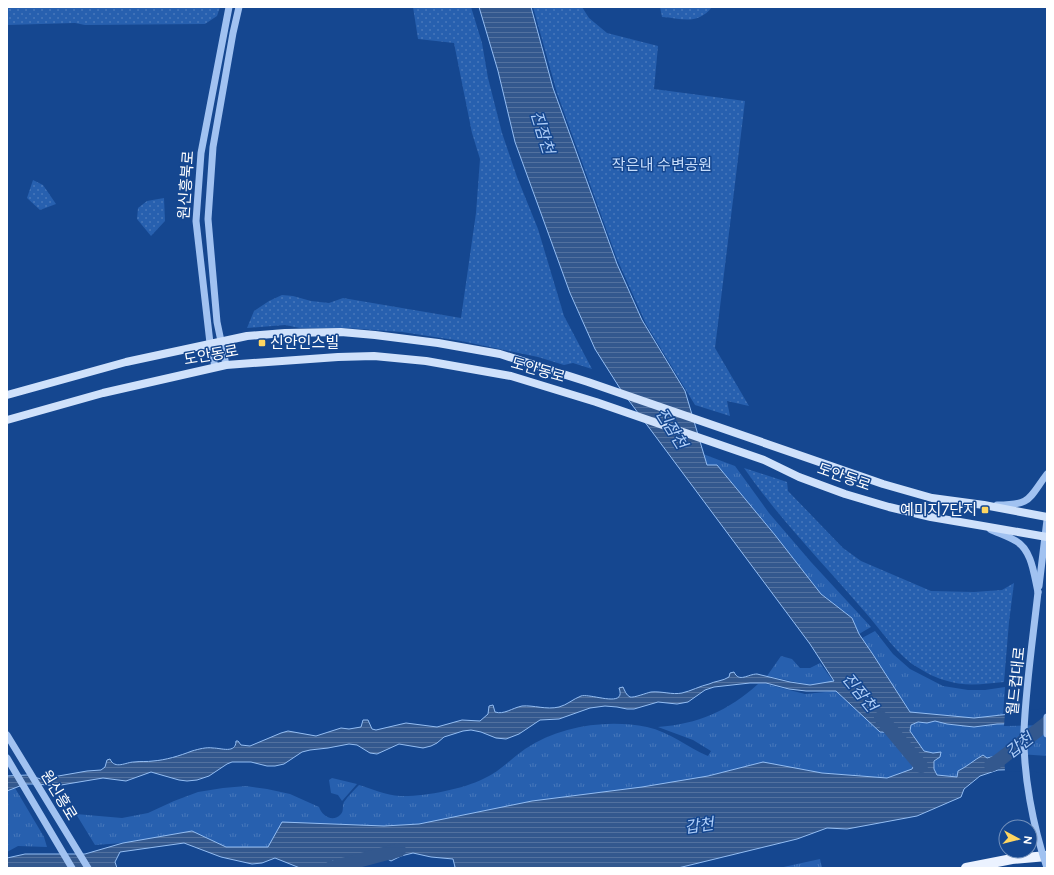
<svg xmlns="http://www.w3.org/2000/svg" width="1054" height="875" font-family="Figtree,'Noto Sans KR',sans-serif">
<style>
.grass{fill:url(#grass-tufts)}
.park{fill:url(#park-dots)}
.water{fill:url(#water-rules);stroke:#93bdf3}
.pier{fill:#154790}
.lines{fill:none;stroke-linecap:round;stroke-linejoin:round}
.river{stroke:#33588e;stroke-width:14}
.tertiary{stroke:#a1c2f1;stroke-width:7}
.secondary{stroke:#cfe1fb;stroke-width:8}
.primary{stroke:#ebf2ff;stroke-width:10}
.tertiary-bridge{stroke:#a1c2f1;stroke-width:7}
.poi-dot{fill:#ffd661;stroke:#154790;stroke-width:1.5}
.labels{text-anchor:middle;stroke-width:3;stroke-linejoin:round;paint-order:stroke}
.park-label{font-size:15px;fill:#c8defc;stroke:#154790}
.street-label{font-size:15px;fill:#fff;stroke:#154790}
.poi-label{font-size:15px;fill:#fff;stroke:#154790;text-anchor:start}
.water-label{font-size:16px;font-style:italic;fill:#adcdf8;stroke:#154790}
</style>
<defs>
<pattern id="grass-tufts" width="24" height="20" patternUnits="userSpaceOnUse"><rect width="24" height="20" fill="#2760af"/><path d="M3 7l-1-3M5 7V3M7 7l1-3M15 17l-1-3M17 17v-4M19 17l1-3" fill="none" stroke="#4778bb"/></pattern>
<pattern id="park-dots" width="8" height="8" patternUnits="userSpaceOnUse"><rect width="8" height="8" fill="#2760af"/><path d="M2 2h.1M6 6h.1" fill="none" stroke="#4778bb" stroke-width="1.8" stroke-linecap="round"/></pattern>
<pattern id="water-rules" width="6" height="5" patternUnits="userSpaceOnUse"><rect width="6" height="5" fill="#33588e"/><path d="M0 2.5h6" fill="none" stroke="#52719f"/></pattern>
</defs>
<rect width="100%" height="100%" fill="#154790"/>
<g class="grass">
<path d="M703 454 735 466 769 513 811 562 871 627 859 634 852 618 821 594 775 535 717 465H707Z"/>
<path d="M875 631 893 654 910 669 943 686 968 690H985L1005 687 1003 715 974 718 910 712 862 638Z"/>
<path d="M781 656 792 659 800 668H810L820 663 833 681 810 685 767 676Z"/>
<path d="M758 684H766L805 694 836 691 880 732 901 733 915 763 913 769 887 778 822 773 763 762 708 776 642 787 532 801 419 824 384 826 268 847H226L192 831 123 843 95 845 76 814 122 818 148 813 174 801 198 792 223 788 246 786 267 789 290 794 319 807C322 816 333 823 341 814 344 811 342 806 344 802 348 796 354 790 359 785 372 789 386 795 400 796 423 797 463 789 483 779 499 772 511 759 525 749 560 726 606 719 647 727 670 732 687 747 708 756L711 751 693 740 658 727C698 724 728 711 758 684Z"/>
<path d="M935 721 947 724 974 727 997 724 1047 723V758L993 757 970 764 958 771 957 777 937 775 934 769 935 761 940 757 933 753 924 751 910 731 911 725C919 721 926 723 935 721Z"/>
<path d="M332 778 357 784 342 801 338 795 331 793 329 780Z"/>
<path d="M15 788 44 837 47 847 18 846 7 852V791Z"/>
<path d="M820 859 822 868H779Z"/>
</g>
<g class="park">
<path d="M7 7H220L217 16 205 24 85 25 75 23 7 25Z"/>
<path d="M413 7H471L482 43 488 78 502 133 517 177 538 229 564 316 592 369 573 363 564 365 538 357 461 341 402 332 346 328H300L285 325 247 328 254 311 269 301 282 295 293 296 311 301 329 303 343 298 461 318 476 213 480 159 472 133 454 43 418 39Z"/>
<path d="M533 7H582L589 18 607 33 658 46 654 89 745 101 715 348 749 406 727 401 730 416 695 405 646 324 617 259 557 93Z"/>
<path d="M660 7H712C697 26 681 18 662 17Z"/>
<path d="M33 180 43 185 56 204 40 210 27 198Z"/>
<path d="M164 198 165 221 151 236 137 219 138 208 147 201Z"/>
<path d="M744 468 787 482 788 491 843 548 861 561 931 591 974 592 1002 590 1014 583 1009 622 1004 682C984 684 964 687 944 680 935 678 920 669 912 664 893 649 880 629 865 612 824 564 780 520 744 468Z"/>
</g>
<path class="water" d="M479 7H531L553 88 617 264 642 320 685 391 707 465H717L775 535 821 594 852 618 859 634 872 653 910 712 974 718 1047 710V723L997 724 974 727 947 724 935 721 927 723 918 722 911 725 910 731 924 751 933 753 941 752 940 757 934 761V769L937 775 957 777 958 771C968 766 974 760 983 755L987 758 1000 755 1047 758 1033 769 998 770 980 776 964 789 961 797 917 816 847 829 827 828 797 839 678 868H453L455 867 453 859 431 857 413 853 401 856 391 861 375 852 358 855 346 861H332L328 868H300L275 858 262 863 252 864 221 857 184 843 120 852 115 862 117 868H7V858L25 854H85L123 843 192 831 226 847H268L282 822 384 826 419 824 532 801 642 787 708 776 763 762 822 773 887 778 912 769 915 763 901 733 880 732 836 691H806L789 689 766 683H750L714 687 705 690 688 702 677 704 658 702 634 709H627L617 707 605 706 590 708 559 719 540 720 519 734 506 739 496 738 481 732 471 730 463 731 444 737 437 743 431 746 423 748 399 744 377 754 370 753 357 745 349 744 328 748 310 750 302 752 284 764 275 766H267L251 762H232L227 764 209 776 197 780 187 781 179 780 151 772 126 781 103 778 55 786 38 784H25L7 791V776L27 775 41 779 87 771 101 770 105 767 107 760 110 759C115 770 126 762 134 762 141 761 147 762 153 761 166 760 179 756 192 751 199 749 206 747 213 748 221 748 236 754 236 741H238L241 745 250 746 281 733 288 731 316 736 341 728 349 729 361 727 363 720H368L372 729 376 730 406 723 437 727 462 720 480 721 488 714 489 706 493 705 495 712C504 715 512 708 522 706 534 705 546 710 559 707 567 705 573 699 581 696 591 693 627 709 619 688L623 687C625 691 626 695 630 697 634 698 646 693 651 692 662 691 672 695 682 693 691 691 700 686 709 684 715 681 723 681 729 677L730 673 734 672C739 683 748 674 757 674L790 682 810 685 834 681 810 644 621 390 595 349 570 293 515 142 498 71Z"/>
<g class="pier">
<path d="M1047 708V725L1004 726 1005 713Z"/>
<path d="M1004 753 1047 756V775L1033 771 1005 772Z"/>
</g>
<g class="lines">
<g class="river">
<path d="M881 718 921 766"/>
<path d="M991 765 998 761 1047 723"/>
<path d="M331 868 399 850"/>
</g>
<g class="tertiary">
<path d="M226 365 217 322 208 219 213 147 233 33 239 7"/>
<path d="M215 367 210 343 196 221 201 153 229 7"/>
<path d="M997 505C1032 505 1028 499 1047 474"/>
<path d="M990 529C998 533 1008 536 1016 541 1032 550 1034 575 1038 592"/>
<path d="M1039 586 1047 520"/>
<path d="M1047 717V734"/>
<path d="M7 735 88 868"/>
<path d="M7 758 72 868"/>
</g>
<g class="secondary">
<path d="M7 395 126 362 247 336 285 333 341 332 375 335 438 343 500 354 588 382 883 484 932 498 984 505 1047 517"/>
<path d="M7 420 103 393 226 365 338 357 374 356 426 361 511 376 596 402 764 460 799 477 845 494 889 507 931 517 1047 537"/>
</g>
<path class="primary" d="M966 868 1012 859 1047 856"/>
<path class="tertiary-bridge" d="M1038 592C1033 638 1026 684 1024 731 1023 775 1033 826 1047 868"/>
</g>
<g class="poi-dot">
<rect x="258" y="339" width="8" height="8" rx="2"/>
<rect x="981" y="506" width="8" height="8" rx="2"/>
</g>
<g class="labels">
<g class="park-label">
<text x="662" y="170">작은내 수변공원</text>
</g>
<g class="street-label">
<text transform="translate(186 185) rotate(-86)" y="5">원신흥북로</text>
<text transform="translate(211 355) rotate(-10)" y="5">도안동로</text>
<text transform="translate(538 370) rotate(16)" y="5">도안동로</text>
<text transform="translate(844 477) rotate(19)" y="5">도안동로</text>
<text transform="translate(1016 681) rotate(-84)" y="5">월드컵대로</text>
<text transform="translate(59 795) rotate(59)" y="5">원신흥로</text>
</g>
<g class="poi-label">
<text x="270" y="348">신안인스빌</text>
<text x="977" y="515" text-anchor="end">예미지7단지</text>
</g>
<g class="water-label">
<text transform="translate(543 132) rotate(73)" y="6">진잠천</text>
<text transform="translate(672 428) rotate(58)" y="6">진잠천</text>
<text transform="translate(860 692) rotate(51)" y="6">진잠천</text>
<text transform="translate(1019 745) rotate(-38)" y="6">갑천</text>
<text transform="translate(699 825) rotate(-8)" y="6">갑천</text>
</g>
</g>
<rect width="1054" height="875" fill="none" stroke="#ffffff" stroke-width="16"/>
<g transform="translate(1018 839) rotate(97)"><circle r="19" fill="#154790" stroke="#7391bc"/>
<path d="M0-3L7 15L0 10L-7 15Z" fill="#ffd661"/>
<text y="-6" font-size="11" font-weight="bold" text-anchor="middle" fill="#ffffff">N</text>
</g>
</svg>
